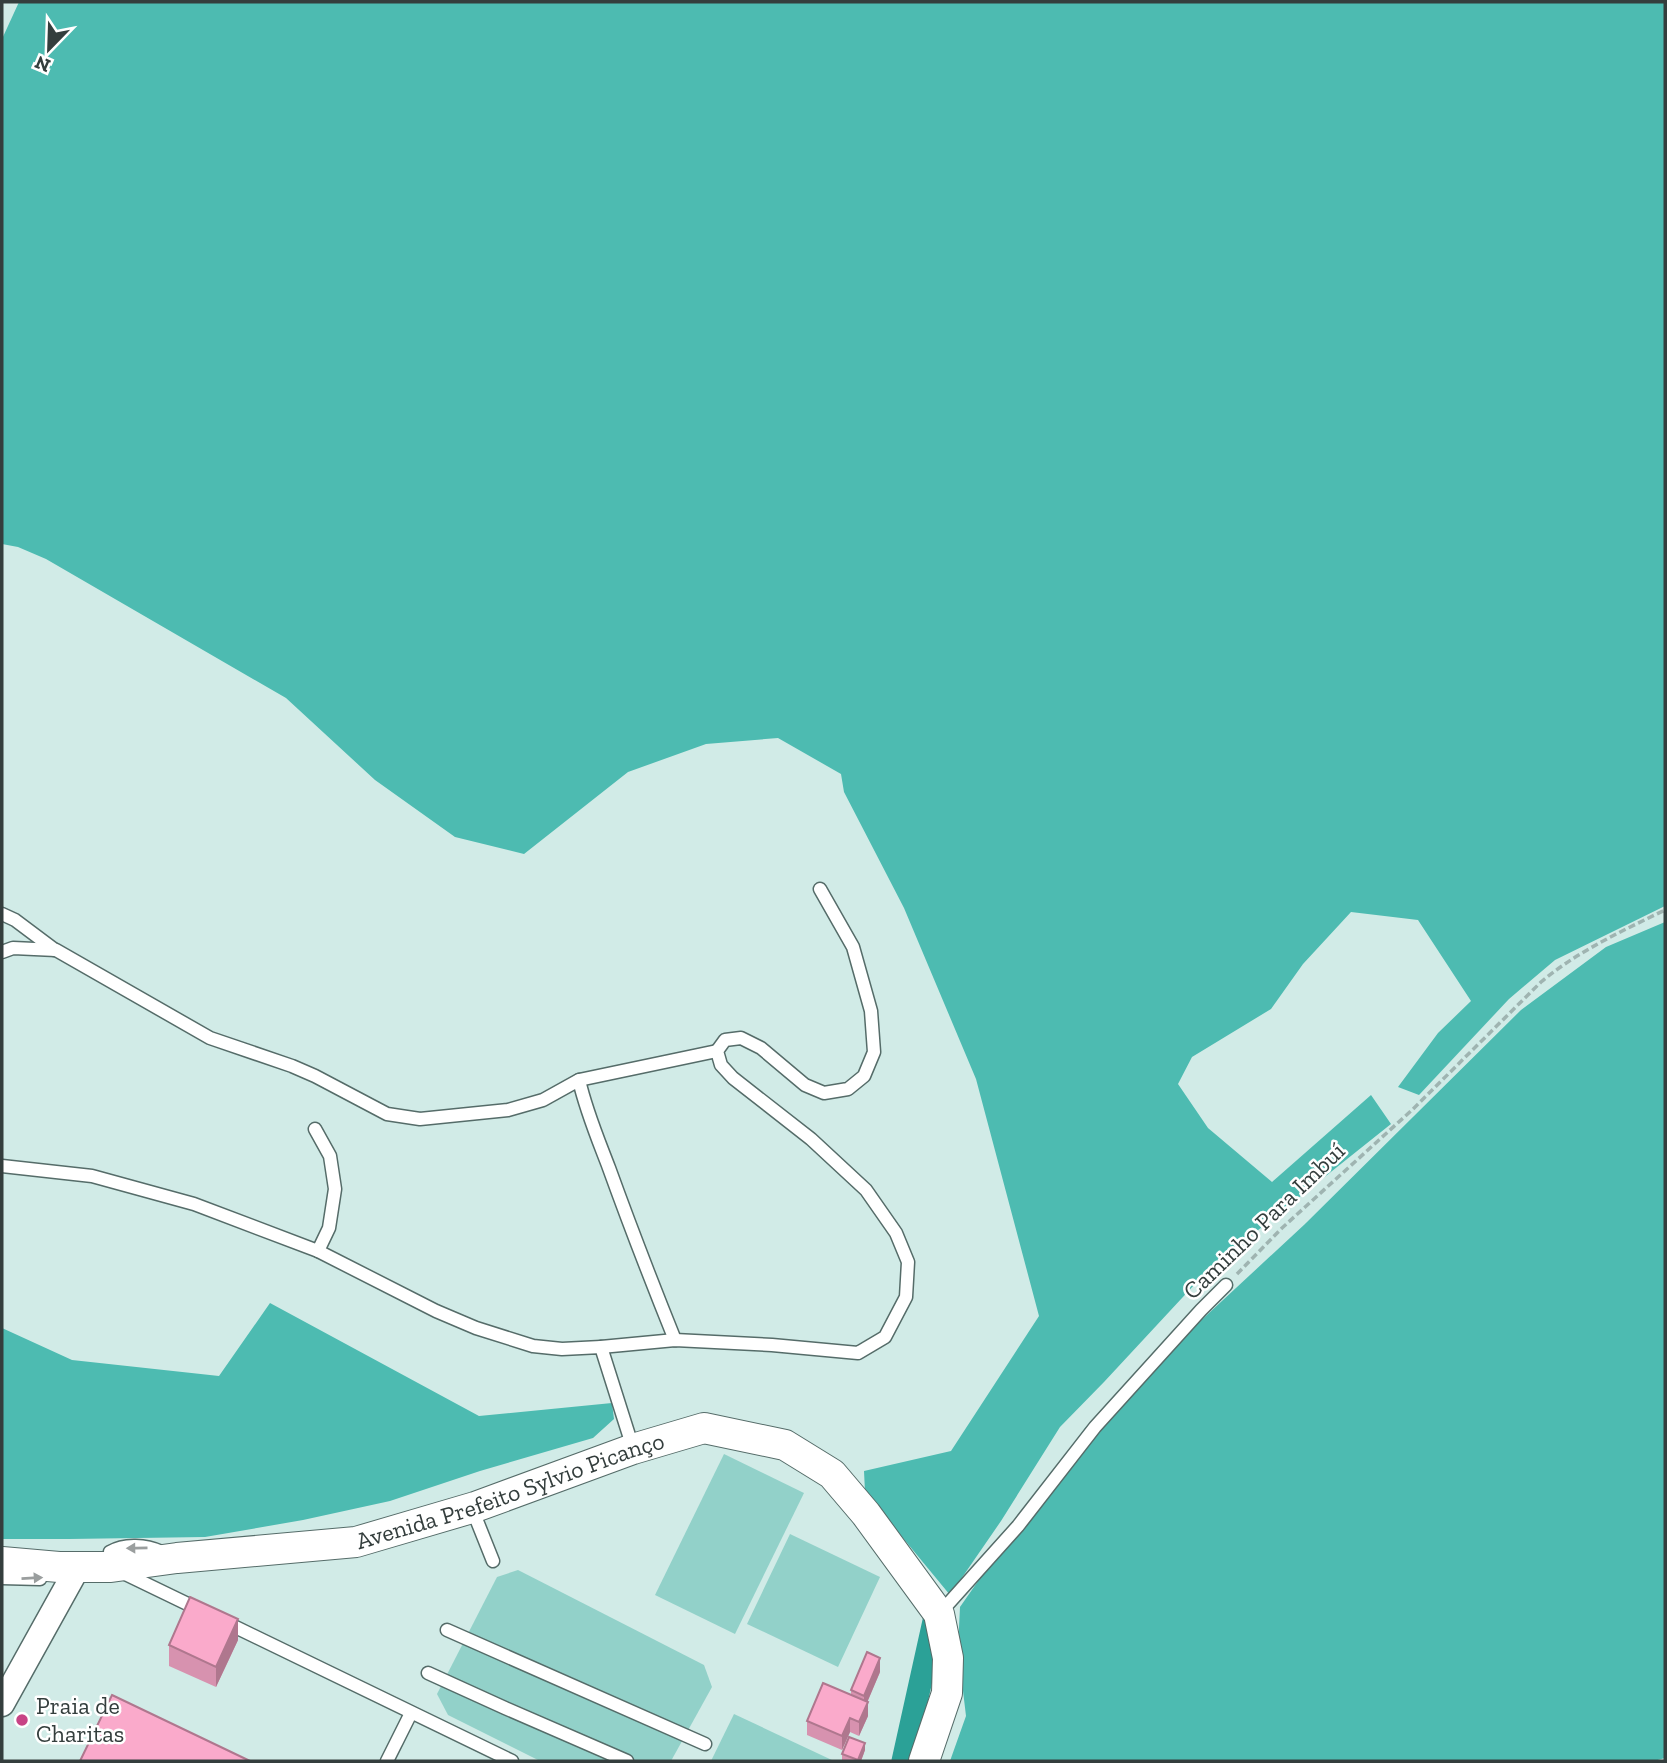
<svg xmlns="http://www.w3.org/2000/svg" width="1667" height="1763" font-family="'Zilla Slab',serif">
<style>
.green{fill:#92d1c9}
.forest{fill:#4dbbb1}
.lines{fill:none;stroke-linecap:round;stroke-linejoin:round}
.canal{stroke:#2ba197;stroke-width:23}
.service-casing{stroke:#556c69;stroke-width:15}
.minor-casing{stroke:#556c69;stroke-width:27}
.tertiary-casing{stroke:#556c69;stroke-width:32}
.path{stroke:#9fb4b1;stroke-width:3.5;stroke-dasharray:7 3.5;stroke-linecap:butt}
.service{stroke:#fff;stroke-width:12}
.minor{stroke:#fff;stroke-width:24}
.tertiary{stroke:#fff;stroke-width:30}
.wall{fill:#d792af}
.shaded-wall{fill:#af778e}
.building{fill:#faaacb;stroke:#af778e;stroke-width:2}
.oneway{fill:#9a9e9e}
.poi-dot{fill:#c84386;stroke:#fff;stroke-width:2.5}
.labels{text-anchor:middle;stroke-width:5;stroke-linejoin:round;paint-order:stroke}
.street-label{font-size:24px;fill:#343e3d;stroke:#fff}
.poi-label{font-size:24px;fill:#343e3d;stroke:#fff;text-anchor:start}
</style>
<rect width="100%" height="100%" fill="#d1ebe7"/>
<g class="green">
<path d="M724 1454 804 1493 735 1634 655 1595Z"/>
<path d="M790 1534 880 1577 838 1667 747 1624Z"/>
<path d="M518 1570 704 1665 712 1687 671 1761H540L448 1715 437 1694 497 1577Z"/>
<path d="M734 1714 834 1761H711Z"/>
</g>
<g class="forest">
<path d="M19 2H1665V906L1555 960 1509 999 1419 1095 1398 1087 1438 1033 1471 1001 1418 920 1351 912 1303 964 1271 1009 1192 1057 1178 1084 1208 1128 1272 1182 1371 1095 1391 1124 1208 1270 1104 1382 1060 1427 1001 1521 950 1595 865 1492 864 1471 951 1451 1039 1316 976 1079 904 908 844 792 841 774 778 738 706 744 628 772 524 854 455 837 375 780 286 698 46 559 18 547 2 544V39Z"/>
<path d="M1665 922V1758L1654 1761H950L966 1716 958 1649 960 1607 1085 1428 1305 1224 1521 1010 1606 947Z"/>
<path d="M270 1303 479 1416 612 1403 614 1419 593 1438 480 1471 390 1501 303 1520 205 1537 69 1539H2V1328L72 1360 219 1376Z"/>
</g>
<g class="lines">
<path class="canal" d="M903 1761 936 1612"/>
<g class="service-casing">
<g id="service">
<path d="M2 914 15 920 55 950"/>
<path d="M2 952 13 948 56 950 210 1038 292 1066 315 1076 387 1114 420 1119 508 1110 543 1100 579 1080 717 1051"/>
<path d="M579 1080C586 1111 598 1139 609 1168 630 1226 652 1283 675 1340"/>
<path d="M315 1129 330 1156 335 1189 329 1228 318 1251 436 1311 476 1328 533 1346 562 1349 601 1347 633 1448"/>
<path d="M2 1166 92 1176 194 1204 318 1251"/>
<path d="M601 1347 675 1340 772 1345 858 1353 885 1337 906 1297 908 1262 896 1233 866 1190 811 1139 733 1078 721 1065 717 1051 725 1040 741 1038 761 1048 805 1085 824 1093 848 1089 864 1076 874 1052 871 1011 853 947 820 889"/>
<path d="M475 1507 477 1521 493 1561"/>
<path d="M162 1552C146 1545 125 1543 110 1552L111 1567 200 1610"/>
<path d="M2 1578 40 1579"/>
<path d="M939 1614 1018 1526 1095 1427 1201 1310 1226 1285"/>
<path d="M223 1621 512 1761"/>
<path d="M447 1630 705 1744"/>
<path d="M428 1673 505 1708 627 1761"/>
<path d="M387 1761 411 1713"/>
</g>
</g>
<g class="minor-casing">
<path id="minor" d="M2 1704 78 1567"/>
</g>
<g class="tertiary-casing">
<g id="tertiary">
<path id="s1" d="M2 1562 59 1567H111L177 1558 356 1542 475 1507 633 1449 704 1428 785 1445 832 1474 866 1514 939 1614 948 1658 947 1693 924 1761"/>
</g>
</g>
<path class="path" d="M1237 1274 1282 1228 1412 1110 1541 982C1578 951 1622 931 1665 910"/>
<use href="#service" class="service"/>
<use href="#minor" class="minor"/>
<use href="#tertiary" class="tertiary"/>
</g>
<g class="wall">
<path d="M238 1640 216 1687 169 1666V1645Z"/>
<path d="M880 1672 867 1702 868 1716 859 1736 850 1732 842 1750 807 1735V1721L851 1695V1690Z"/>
<path d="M865 1750 861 1761H842V1754Z"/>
</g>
<g class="shaded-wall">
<path d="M238 1619V1640L216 1687V1667Z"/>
<path d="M880 1658V1672L864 1710V1696Z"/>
<path d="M868 1702V1716L859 1736V1722Z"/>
<path d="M850 1718V1732L842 1750V1736Z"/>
<path d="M865 1743V1750L861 1761H858Z"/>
</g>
<g class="building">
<path d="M190 1597 238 1619 216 1667 169 1645Z"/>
<path d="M867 1652 880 1658 864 1696 851 1690Z"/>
<path d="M823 1683 868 1702 859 1722 850 1718 842 1736 807 1721Z"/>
<path d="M112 1695 250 1761H80Z"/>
<path d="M849 1737 865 1743 858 1760 842 1754Z"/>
</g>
<defs><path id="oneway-solid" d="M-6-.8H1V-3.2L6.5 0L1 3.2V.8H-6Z" transform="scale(1.75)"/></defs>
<g class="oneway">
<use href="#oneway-solid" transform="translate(137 1548) rotate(179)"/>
<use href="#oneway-solid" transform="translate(32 1578) rotate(-3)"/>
</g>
<circle class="poi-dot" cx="22" cy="1720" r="7"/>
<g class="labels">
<g class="street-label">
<text transform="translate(1264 1221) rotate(-44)" y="8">Caminho Para Imbuí</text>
<text dy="8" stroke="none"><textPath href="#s1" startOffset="518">Avenida Prefeito Sylvio Picanço</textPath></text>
</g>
<g class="poi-label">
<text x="36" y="1714">Praia de<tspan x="36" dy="28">Charitas</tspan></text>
</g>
</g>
<rect width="1667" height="1763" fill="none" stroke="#343e3d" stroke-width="7"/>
<g transform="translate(49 49) rotate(203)" stroke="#ffffff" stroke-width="5" paint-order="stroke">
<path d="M0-5L12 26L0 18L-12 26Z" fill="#343e3d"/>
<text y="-10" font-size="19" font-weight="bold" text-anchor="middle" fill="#343e3d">N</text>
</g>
</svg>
